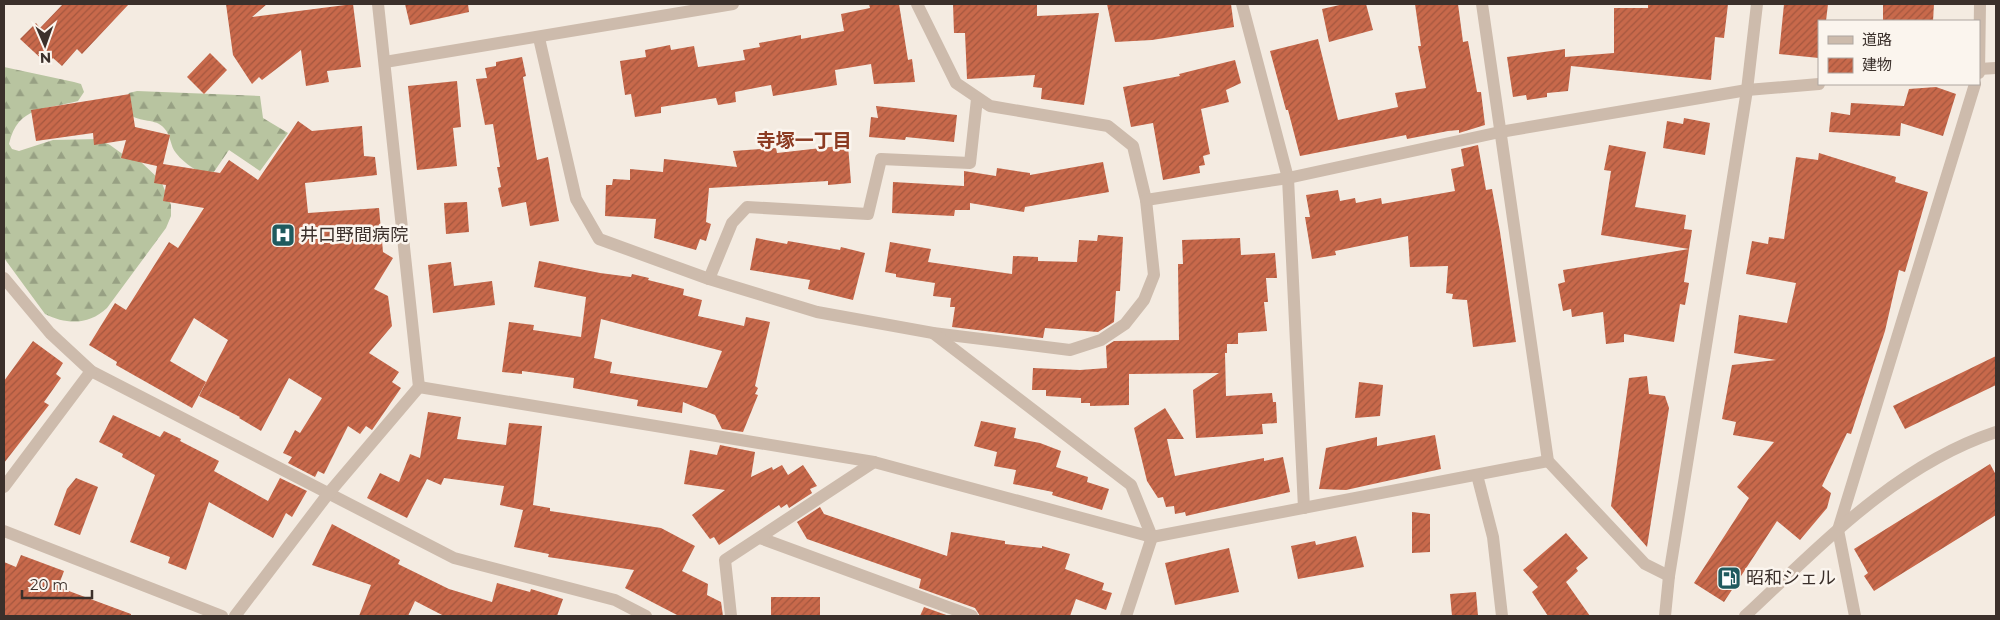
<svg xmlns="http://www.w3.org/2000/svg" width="2000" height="620" font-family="Montserrat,'Noto Sans JP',sans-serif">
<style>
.forest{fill:url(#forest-firs)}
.building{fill:url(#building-hatch);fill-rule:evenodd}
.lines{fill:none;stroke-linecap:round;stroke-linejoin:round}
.minor{stroke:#cdbbac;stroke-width:12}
.tertiary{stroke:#cdbbac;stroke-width:12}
.labels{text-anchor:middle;stroke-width:5;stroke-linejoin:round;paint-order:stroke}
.poi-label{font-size:18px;fill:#3b302b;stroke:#fbf5ee;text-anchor:start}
.neighbourhood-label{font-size:19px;font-weight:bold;fill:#8c3b22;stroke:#fbf5ee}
</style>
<defs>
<pattern id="forest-firs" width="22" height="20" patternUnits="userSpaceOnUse" patternTransform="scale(1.25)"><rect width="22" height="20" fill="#b8c4a0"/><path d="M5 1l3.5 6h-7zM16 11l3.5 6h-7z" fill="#97a083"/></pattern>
<pattern id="building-hatch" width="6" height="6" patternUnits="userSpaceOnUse" patternTransform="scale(1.25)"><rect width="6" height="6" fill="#c8694b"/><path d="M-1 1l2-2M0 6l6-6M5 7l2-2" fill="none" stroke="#a4573f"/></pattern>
</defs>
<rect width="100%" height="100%" fill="#f4ebe1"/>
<g class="forest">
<path d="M4 67 74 82 81 84 84 92 78 101C46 110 18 105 9 144L12 149 19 151 53 140 98 139 110 145 128 158 141 162 161 181 171 205V216L166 228 107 308C89 325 67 325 45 314L4 258Z"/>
<path d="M137 91 260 96 263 118 288 133 260 171 229 150 209 179C198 170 185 165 176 153 170 146 171 135 164 128 156 118 140 123 129 114L126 99 129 93Z"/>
</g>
<g class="building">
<path d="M63 4H129L82 54 77 49 62 66 53 58 47 64 20 39 36 23 40 28Z"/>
<path d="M226 4H267L252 17 353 4 361 67 327 71 329 82 306 86 301 50 262 80 259 77 252 84 233 55Z"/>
<path d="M405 4H468L469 12 410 25Z"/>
<path d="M869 4H899L908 60 912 59 915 82 874 84 871 64 835 70 837 85 773 96 771 85 735 92 736 102 718 105 716 98 661 107V113L635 117 631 94 625 95 620 61 646 57 645 50 670 45 671 50 694 46 698 67 745 60 743 50 760 47 759 43 801 35V39L844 31 841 14 870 8Z"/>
<path d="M953 4H1037V16L1099 13 1084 105 1041 99 1042 88 1033 87 1035 75 967 79 965 33H954Z"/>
<path d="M1107 4H1231L1234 27 1152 40 1115 42Z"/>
<path d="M1344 4H1366L1373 30 1329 42 1322 9Z"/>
<path d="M1415 4H1458L1463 42 1468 41 1477 92H1481L1485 125 1459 133V130L1448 131 1407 139 1406 135 1300 156 1288 110H1286L1270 51 1318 39 1338 120 1398 107 1395 93 1426 88 1418 46H1421Z"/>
<path d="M1648 4H1728L1724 38 1715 37 1711 80 1571 66 1568 91 1547 93V97L1527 100 1526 95 1513 97 1507 57 1565 49V57L1614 53V8H1648Z"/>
<path d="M1784 4H1828L1826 21H1819V58L1779 54Z"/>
<path d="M1883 4H1934L1933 21H1883Z"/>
<path d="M210 53 227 70 204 94 187 77Z"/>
<path d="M522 57 526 76 523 77 537 160 548 157 559 221 530 226 526 202 502 207 498 188 501 187 497 167H500L493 124 485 125 476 79 487 78 485 68 496 66V62Z"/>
<path d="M1235 60 1241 83 1226 90 1229 102 1201 109 1210 154 1203 156 1205 165 1199 166 1200 173 1163 180 1153 123 1131 127 1123 87 1180 76 1179 74Z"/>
<path d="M457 81 461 127 453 128 457 166 417 170 408 86Z"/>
<path d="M1936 87 1956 94 1943 136 1901 123 1900 136 1829 132 1831 112 1850 115 1851 103 1904 106 1909 89Z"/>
<path d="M130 94 135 127 170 135 163 164 220 173 229 160 258 180 298 121 312 131 362 126 364 156 375 157 377 175 305 183 308 213 379 208 383 252 393 258 374 289 388 296 392 326 369 353 399 372 392 382 401 388 372 430 366 426 360 434 348 426 324 474 318 471 315 477 288 463 292 457 283 453 295 430 300 433 322 398 289 378 261 431 239 418 240 417 199 396 228 340 194 318 170 361 206 382 192 408 116 365 117 362 89 345 115 303 126 310 169 242 178 248 204 208 163 201 166 185 154 183 157 166 121 158 126 140 94 145 93 133 36 141 31 110Z"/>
<path d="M876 106 957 115 954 142 906 137 905 140 869 137 871 117 878 118Z"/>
<path d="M1684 118 1710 123 1705 155 1663 148 1667 121 1683 124Z"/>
<path d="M848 145 851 183 828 185V181L709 188 706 222 711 224 706 241 700 239 696 250 654 238 656 219 605 216 606 185H612L613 179 630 180V169L663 172 664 159 737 167 733 151 776 148 777 153Z"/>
<path d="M1478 145 1486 190 1492 189 1500 232 1516 342 1473 347 1467 300 1452 299 1453 294 1446 293 1448 266 1410 267 1408 236 1335 251 1336 255 1312 259 1305 217H1310L1306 195 1338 190 1340 201 1355 198 1356 203 1381 198 1382 204 1455 191 1451 169 1464 166 1461 149Z"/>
<path d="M1609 145 1646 152 1635 207 1686 215 1684 229 1692 230 1689 249 1601 235 1611 171 1604 170Z"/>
<path d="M1819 153 1896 177 1895 182 1928 192 1905 272 1899 270 1885 331 1851 434 1847 433 1822 486 1831 493 1827 508 1800 540 1777 521 1724 602 1694 583 1749 498 1737 487 1774 442 1733 435 1736 422 1722 419 1732 365 1776 360 1734 353 1739 315 1787 323 1796 283 1746 274 1752 241 1768 244 1769 237 1784 239 1796 157 1818 160Z"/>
<path d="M1103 162 1109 192 1025 207 1024 212 970 203V210H955L954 216 892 213 893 182 964 186V171L996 176 997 168 1030 173V175Z"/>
<path d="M467 202 469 232 446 234 444 203Z"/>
<path d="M1098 235 1123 237 1120 291H1116L1114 322 1098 332 1045 328 1043 338 952 327 955 307H950L951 298 933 296 935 283 896 277V274L885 272 890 242 931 249 928 262 1012 274 1013 256 1038 257V261L1077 262 1079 240 1097 241Z"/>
<path d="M756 238 787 244 788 241 840 250 841 247 865 253 853 300 808 289 810 280 750 270Z"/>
<path d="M1240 238 1241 255 1275 253 1277 278H1266L1268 302H1264L1267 331 1238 333V344H1227V353H1225L1226 396 1272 393 1273 402H1276L1277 423 1262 424 1263 434 1196 438 1193 390 1219 373 1129 374V405L1090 406V403H1081V398L1046 396V390H1032L1033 368 1080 370 1107 368 1106 346 1114 341 1179 340 1178 264H1183L1182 240Z"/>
<path d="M1689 249 1684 282 1689 283 1685 305 1680 304 1674 342 1624 334V342L1606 344 1603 312 1572 317 1571 309 1563 311 1558 284 1565 282 1563 270Z"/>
<path d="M539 261 600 273 631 277 632 274 649 278 648 280 684 289 683 295 702 300 698 316 744 326 746 317 770 322 755 386 758 388 755 394 758 395 743 432 722 429 715 415 683 402 682 413 637 406 638 400 573 388 574 378 522 371V374L502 372 509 322 534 325 533 330 581 337 586 297 534 287ZM601 319 722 351 707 388 610 373 612 362 594 358Z"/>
<path d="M451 262 454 286 492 281 495 305 433 313 428 265Z"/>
<path d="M33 341 63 363 56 374 61 378 44 402 49 405 4 463V381Z"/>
<path d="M1996 356V385L1905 429 1893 406Z"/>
<path d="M1647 376 1649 394 1665 396 1669 408 1647 547 1611 506 1629 378Z"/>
<path d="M1359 382 1383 385 1380 416 1355 418Z"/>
<path d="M1165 408 1184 439H1167L1175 476 1264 458V461L1283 457 1290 492 1186 516 1185 512 1175 514 1174 506 1166 507 1163 497 1158 498 1147 481 1134 428Z"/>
<path d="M428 412 461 417 457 439 506 445 509 423 542 426 533 505 550 508V511L661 528 695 546 682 571 708 584 707 595 721 602 723 616H679L625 588 634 570 548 557 549 554 514 547 523 510 500 505 504 486 444 478 441 485 427 479 407 518 367 498 380 473 399 482 410 454 420 458Z"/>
<path d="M113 415 160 437 164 431 181 439 180 441 219 461 214 471 268 501 280 478 307 491 292 517 286 513 273 538 209 502 186 570 168 563 170 557 130 542 155 475 122 457 123 454 99 442Z"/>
<path d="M981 421 1016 428 1014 438 1040 443 1061 451 1056 467 1088 477 1087 482 1109 489 1102 510 1052 495 1053 492 1013 484 1016 470 994 466 997 452 974 446Z"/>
<path d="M1435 435 1441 469 1346 490 1319 489 1326 448 1377 437V446Z"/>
<path d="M720 445 755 452 751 477 772 467 773 470 782 465 788 475 803 465 817 486 810 489 812 493 789 508 787 504 781 508 779 505 719 545 714 537 710 539 692 515 725 490 684 484 690 450 717 455Z"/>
<path d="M1990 464 1996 475V515L1874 591 1864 576 1868 573 1854 549Z"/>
<path d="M76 478 98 487 80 535 54 525 67 489Z"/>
<path d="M820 507 824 514 947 556 951 532 1005 541V544L1042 548V546L1070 554 1065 569 1104 583 1102 590 1112 593 1106 610 1076 599 1070 616H980L975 608 919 588 921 579 807 539 797 522Z"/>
<path d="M1412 512 1430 514V552L1412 553Z"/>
<path d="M332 524 400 560 398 564 449 589 492 602 497 583 530 592 531 589 563 599 557 616H444L415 601 408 616H359L371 585 312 565Z"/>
<path d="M1566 533 1588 558 1576 568 1578 571 1566 582 1590 616H1548L1532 592 1538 587 1523 570Z"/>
<path d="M1356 536 1364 567 1298 579 1291 546 1315 541 1316 545Z"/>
<path d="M1229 548 1239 592 1175 605 1165 563Z"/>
<path d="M21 555 64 571 58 587 131 614V616H4V562L16 567Z"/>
<path d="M1476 592 1478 616H1452L1450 594Z"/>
<rect x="771" y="597" width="49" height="19"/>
<path d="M924 607 949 616H920Z"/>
</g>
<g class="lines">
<g class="minor">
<path d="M1242 4 1288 178 1304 508"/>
<path d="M1482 4 1548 461 1645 564 1669 576"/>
<path d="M539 38 576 199 599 239 709 279 817 312 933 333 1070 350 1101 340 1125 324 1144 300 1154 275 1146 200 1133 146 1108 126 990 106 956 83 917 4"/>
<path d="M385 62 733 4"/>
<path d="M1979 69 1996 68"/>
<path d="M1979 73 1980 4"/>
<path d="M1146 200 1288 178 1500 132 1747 90 1819 84"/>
<path d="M4 278 50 333 91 371 454 558 615 600 646 616"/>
<path d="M709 279 732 223 747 207 868 214 881 159 970 163 977 99"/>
<path d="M933 333 1131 485 1152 537 1126 616"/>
<path d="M419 387 874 462 1152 537 1548 461"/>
<path d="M1477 475 1493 537 1502 616"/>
<path d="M4 487 91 371"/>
<path d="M760 538 972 616"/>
<path d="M235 616 328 494 419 387 378 4"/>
<path d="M731 616 725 560 874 462"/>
<path d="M1855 616 1838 530 1975 84"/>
</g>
<g class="tertiary">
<path d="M4 531 222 616"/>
<path d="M1665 616 1669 576 1747 90 1757 4"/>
<path d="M1745 616C1820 546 1896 465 1996 432"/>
</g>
</g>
<defs>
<g id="hospital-square" transform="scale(1.25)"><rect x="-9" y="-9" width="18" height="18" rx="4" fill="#1f5a5e" stroke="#fbf5ee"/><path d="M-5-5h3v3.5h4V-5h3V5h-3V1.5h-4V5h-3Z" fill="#fff"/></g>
<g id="fuel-square" transform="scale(1.25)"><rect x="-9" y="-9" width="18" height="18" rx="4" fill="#1f5a5e" stroke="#fbf5ee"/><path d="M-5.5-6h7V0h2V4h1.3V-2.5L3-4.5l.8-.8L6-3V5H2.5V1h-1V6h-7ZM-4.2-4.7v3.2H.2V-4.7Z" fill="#fff"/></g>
</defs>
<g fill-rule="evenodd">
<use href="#hospital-square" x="283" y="235"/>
<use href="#fuel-square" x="1729" y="578"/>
</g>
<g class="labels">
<g class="poi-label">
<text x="300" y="241">井口野間病院</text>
<text x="1746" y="584">昭和シェル</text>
</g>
<g class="neighbourhood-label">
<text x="804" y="147">寺塚一丁目</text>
</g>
</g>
<rect width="2000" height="620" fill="none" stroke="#3b302b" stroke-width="10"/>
<rect x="1818" y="20" width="162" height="65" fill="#fbf5ee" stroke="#aea6a0"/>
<rect x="1828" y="36" width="25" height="8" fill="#cdbbac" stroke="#aea6a0"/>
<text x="1862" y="45" font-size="15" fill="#3b302b">道路</text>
<rect x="1828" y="58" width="25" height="15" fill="url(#building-hatch)" stroke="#aea6a0"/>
<text x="1862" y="70" font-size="15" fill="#3b302b">建物</text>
<g transform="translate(45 45) rotate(178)" stroke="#fbf5ee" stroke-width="4" paint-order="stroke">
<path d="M0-4L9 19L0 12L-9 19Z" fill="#3b302b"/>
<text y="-8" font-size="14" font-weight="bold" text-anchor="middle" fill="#3b302b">N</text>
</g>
<path d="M22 590v8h70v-8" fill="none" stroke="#3b302b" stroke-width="2.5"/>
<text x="30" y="590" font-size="15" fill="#3b302b" stroke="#fbf5ee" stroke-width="4" paint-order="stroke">20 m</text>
</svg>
